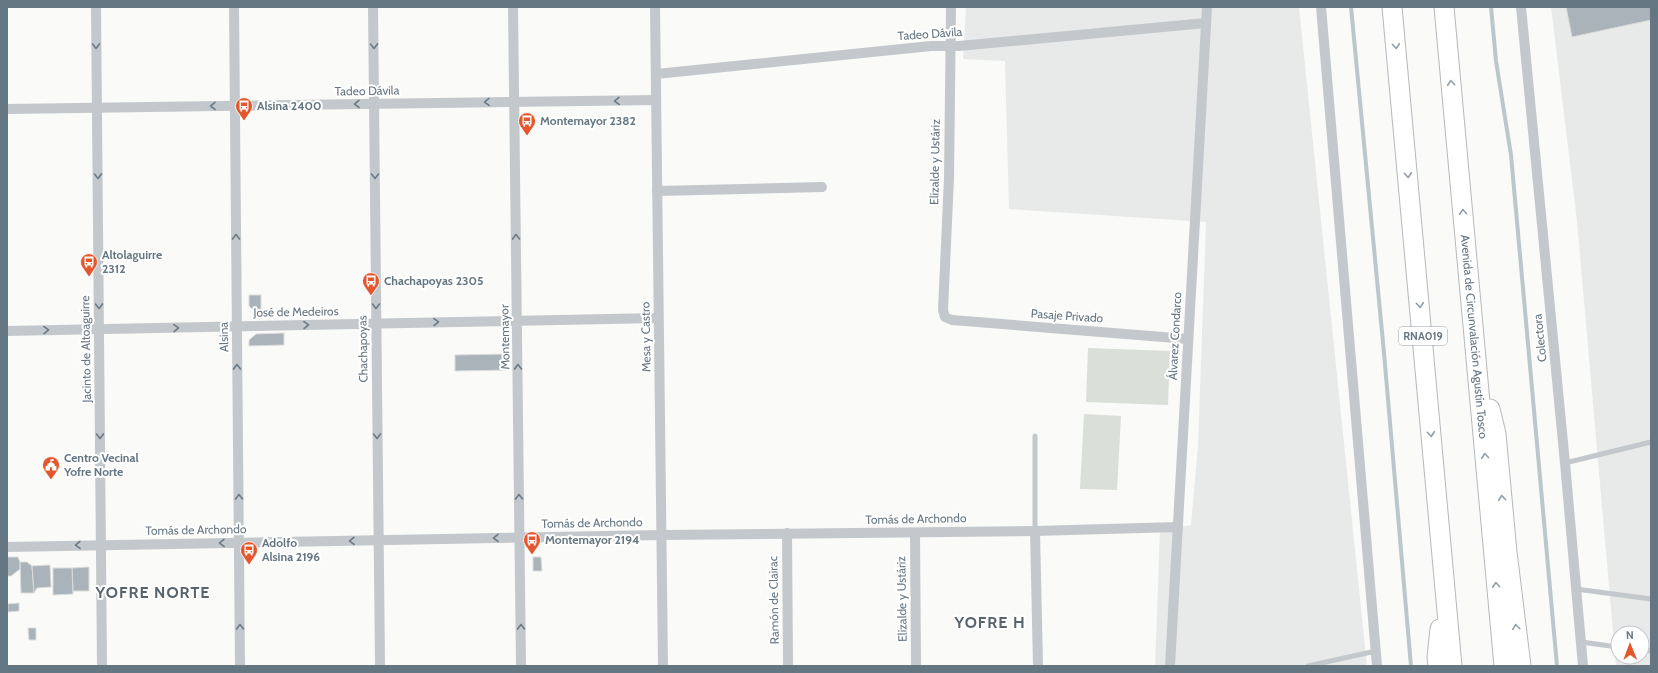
<svg xmlns="http://www.w3.org/2000/svg" width="1658" height="673" font-family="Cabin,sans-serif">
<style>
.built{fill:#e8e9e9;fill-rule:evenodd}
.green{fill:#dadfd7}
.lines{fill:none;stroke-linecap:round;stroke-linejoin:round}
.stream{stroke:#bbc7cb;stroke-width:4}
.building{fill:#aab3b9;stroke:#dcdcda}
.highway-casing{stroke:#b4b9bd;stroke-width:21}
.lane{stroke:#c3c8cc;stroke-width:5}
.street{stroke:#c3c8cc;stroke-width:10}
.highway{stroke:#fff;stroke-width:19}
.oneway{stroke:#6a7a87}
.oneway2{stroke:#939fa8}
.labels{text-anchor:middle;stroke-width:4;stroke-linejoin:round;paint-order:stroke}
.shield{fill:#fff;stroke:#939fa8;stroke-width:1}
.shield-label{font-size:11px;font-weight:bold;fill:#657683}
.street-label{font-size:12px;fill:#657683;stroke:#fff}
.poi-label{font-size:12px;font-weight:bold;fill:#657683;stroke:#fff;text-anchor:start}
.district-label{font-size:16px;font-weight:bold;letter-spacing:1px;fill:#57646e;stroke:#fff}
</style>
<rect width="100%" height="100%" fill="#fafaf8"/>
<g class="built">
<path d="M966 7H1299L1367 666H1155L1160 530 1191 525 1198 446 1206 222 1009 209 1005 61 963 59Z"/>
<path d="M1551 7H1651V666H1616L1577 221ZM1618 633H1642V657H1618Z"/>
</g>
<g class="green">
<path d="M1088 348 1170 351 1168 405 1086 402Z"/>
<path d="M1084 414 1121 416 1117 490 1080 489Z"/>
</g>
<g class="lines">
<g class="stream">
<path d="M1351 7 1384 353 1411 666"/>
<path d="M1491 7 1496 61 1511 155 1557 666"/>
</g>
</g>
<g class="building">
<path d="M1566 7H1651V20L1572 37Z"/>
<path d="M249 295H261V312H255L249 306Z"/>
<path d="M284 333V345L249 346V340L256 334Z"/>
<path d="M507 354V370L455 371V355Z"/>
<path d="M7 557H18L20 562V569L11 576H7Z"/>
<path d="M533 557H541L542 571H533Z"/>
<path d="M20 562H27L32 566 34 593H21Z"/>
<path d="M50 565 51 587 37 588 34 593 32 566Z"/>
<path d="M89 567V591H73L72 568Z"/>
<path d="M53 568H72L73 594 53 595Z"/>
<path d="M19 603V611L8 612V604Z"/>
<path d="M28 628H36V640H29Z"/>
</g>
<g class="lines">
<g class="highway-casing">
<g id="highway">
<path d="M1392 7 1452 666"/>
<path id="s1" d="M1444 7 1504 666"/>
<path d="M1490 409 1496 434 1507 552 1521 666"/>
<path d="M1438 666 1437 657 1440 629"/>
</g>
</g>
<g class="lane">
<path d="M1035 436V531"/>
<path d="M1565 463 1651 442"/>
<path d="M1576 589 1651 599"/>
<path d="M1581 642 1618 647"/>
<path d="M1642 650 1651 651"/>
<path d="M1308 666 1376 651"/>
</g>
<g class="street">
<path d="M96 7 102 666"/>
<path d="M234 7 240 666"/>
<path d="M373 7 380 666"/>
<path d="M513 7 521 666"/>
<path d="M655 7 663 666"/>
<path d="M951 7 949 178 943 310 945 317 952 320 1188 339"/>
<path d="M1321 7 1377 666"/>
<path d="M1521 7 1565 463 1583 666"/>
<path d="M656 74 931 46H959L1206 23"/>
<path d="M7 109 656 100"/>
<path d="M657 191 822 187"/>
<path d="M7 331 658 318"/>
<path d="M1035 531 1038 666"/>
<path d="M787 533 788 666"/>
<path d="M915 533 916 666"/>
<path d="M7 547 661 535 1035 531 1178 527"/>
<path d="M1170 666 1207 7"/>
</g>
<use href="#highway" class="highway"/>
</g>
<defs><path id="oneway-chevron" d="M-2-3.5L2.5 0L-2 3.5" fill="none" stroke-width="1.6" stroke-linecap="round" stroke-linejoin="round"/></defs>
<g class="oneway">
<use href="#oneway-chevron" transform="translate(96 46) rotate(89)"/>
<use href="#oneway-chevron" transform="translate(374 46) rotate(89)"/>
<use href="#oneway-chevron" transform="translate(617 101) rotate(179)"/>
<use href="#oneway-chevron" transform="translate(487 102) rotate(179)"/>
<use href="#oneway-chevron" transform="translate(357 104) rotate(179)"/>
<use href="#oneway-chevron" transform="translate(213 106) rotate(179)"/>
<use href="#oneway-chevron" transform="translate(98 176) rotate(89)"/>
<use href="#oneway-chevron" transform="translate(375 176) rotate(90)"/>
<use href="#oneway-chevron" transform="translate(236 237) rotate(-90)"/>
<use href="#oneway-chevron" transform="translate(516 237) rotate(-91)"/>
<use href="#oneway-chevron" transform="translate(99 306) rotate(89)"/>
<use href="#oneway-chevron" transform="translate(376 306) rotate(90)"/>
<use href="#oneway-chevron" transform="translate(436 322) rotate(-1)"/>
<use href="#oneway-chevron" transform="translate(306 325) rotate(-1)"/>
<use href="#oneway-chevron" transform="translate(176 328) rotate(-1)"/>
<use href="#oneway-chevron" transform="translate(46 330) rotate(-1)"/>
<use href="#oneway-chevron" transform="translate(237 367) rotate(-91)"/>
<use href="#oneway-chevron" transform="translate(518 367) rotate(-91)"/>
<use href="#oneway-chevron" transform="translate(100 436) rotate(89)"/>
<use href="#oneway-chevron" transform="translate(377 436) rotate(89)"/>
<use href="#oneway-chevron" transform="translate(239 497) rotate(-91)"/>
<use href="#oneway-chevron" transform="translate(519 497) rotate(-91)"/>
<use href="#oneway-chevron" transform="translate(496 538) rotate(179)"/>
<use href="#oneway-chevron" transform="translate(352 541) rotate(179)"/>
<use href="#oneway-chevron" transform="translate(222 543) rotate(179)"/>
<use href="#oneway-chevron" transform="translate(78 545) rotate(179)"/>
<use href="#oneway-chevron" transform="translate(240 627) rotate(-91)"/>
<use href="#oneway-chevron" transform="translate(521 627) rotate(-91)"/>
</g>
<g class="oneway2">
<use href="#oneway-chevron" transform="translate(1396 46) rotate(85)"/>
<use href="#oneway-chevron" transform="translate(1451 83) rotate(-95)"/>
<use href="#oneway-chevron" transform="translate(1408 175) rotate(85)"/>
<use href="#oneway-chevron" transform="translate(1463 212) rotate(-95)"/>
<use href="#oneway-chevron" transform="translate(1420 305) rotate(85)"/>
<use href="#oneway-chevron" transform="translate(1431 434) rotate(85)"/>
<use href="#oneway-chevron" transform="translate(1485 456) rotate(-95)"/>
<use href="#oneway-chevron" transform="translate(1502 498) rotate(-95)"/>
<use href="#oneway-chevron" transform="translate(1496 585) rotate(-95)"/>
<use href="#oneway-chevron" transform="translate(1516 627) rotate(-97)"/>
</g>
<defs>
<g id="bus-pin" transform="scale(0.9)"><path d="M0 17L-7.5 6A9.5 9.5 0 1 1 7.5 6Z" fill="#e4572e" stroke="#fff"/><path d="M-5-6H5V4H4V6H2V4H-2V6H-4V4H-5ZM-3.5-4V0h7V-4ZM-3.5 1.2v1.5H-2V1.2ZM2 1.2v1.5H3.5V1.2Z" fill="#fff"/></g>
<g id="civic-pin" transform="scale(0.9)"><path d="M0 17L-7.5 6A9.5 9.5 0 1 1 7.5 6Z" fill="#e4572e" stroke="#fff"/><path d="M-.6-6.5H3V-4.5H.6V-3L4-1V1h2V6H-6V1h2V-1L-.6-3ZM-1.2 2.5V6h2.4V2.5Z" fill="#fff"/></g>
</defs>
<g fill-rule="evenodd">
<use href="#bus-pin" x="244" y="106"/>
<use href="#bus-pin" x="527" y="121"/>
<use href="#bus-pin" x="89" y="262"/>
<use href="#bus-pin" x="371" y="281"/>
<use href="#civic-pin" x="51" y="465"/>
<use href="#bus-pin" x="532" y="540"/>
<use href="#bus-pin" x="249" y="550"/>
</g>
<g class="labels">
<rect class="shield" x="1399" y="327" width="48" height="18" rx="3"/>
<g class="shield-label">
<text x="1423" y="340">RNA019</text>
</g>
<g class="street-label">
<text transform="translate(930 34) rotate(-4)" y="4">Tadeo Dávila</text>
<text transform="translate(367 91) rotate(-1)" y="4">Tadeo Dávila</text>
<text transform="translate(935 162) rotate(-89)" y="4">Elizalde y Ustáriz</text>
<text transform="translate(296 312) rotate(-1)" y="4">José de Medeiros</text>
<text transform="translate(1067 316) rotate(4)" y="4">Pasaje Privado</text>
<text transform="translate(1175 336) rotate(-87)" y="4">Álvarez Condarco</text>
<text dy="4" stroke="none"><textPath href="#s1" startOffset="331">Avenida de Circunvalación Agustín Tosco</textPath></text>
<text transform="translate(224 337) rotate(-91)" y="4">Alsina</text>
<text transform="translate(505 337) rotate(-91)" y="4">Montemayor</text>
<text transform="translate(646 337) rotate(-91)" y="4">Mesa y Castro</text>
<text transform="translate(1540 338) rotate(-96)" y="4">Colectora</text>
<text transform="translate(86 349) rotate(-91)" y="4">Jacinto de Altoaguirre</text>
<text transform="translate(363 349) rotate(-91)" y="4">Chachapoyas</text>
<text transform="translate(916 519) rotate(-1)" y="4">Tomás de Archondo</text>
<text transform="translate(592 523) rotate(-1)" y="4">Tomás de Archondo</text>
<text transform="translate(196 530) rotate(-1)" y="4">Tomás de Archondo</text>
<text transform="translate(902 599) rotate(-91)" y="4">Elizalde y Ustáriz</text>
<text transform="translate(774 600) rotate(-91)" y="4">Ramón de Clairac</text>
</g>
<g class="poi-label">
<text x="257" y="110">Alsina 2400</text>
<text x="540" y="125">Montemayor 2382</text>
<text x="102" y="259">Altolaguirre<tspan x="102" dy="14">2312</tspan></text>
<text x="384" y="285">Chachapoyas 2305</text>
<text x="64" y="462">Centro Vecinal<tspan x="64" dy="14">Yofre Norte</tspan></text>
<text x="545" y="544">Montemayor 2194</text>
<text x="262" y="547">Adolfo<tspan x="262" dy="14">Alsina 2196</tspan></text>
</g>
<g class="district-label">
<text x="153" y="598">YOFRE NORTE</text>
<text x="990" y="628">YOFRE H</text>
</g>
</g>
<rect width="1658" height="673" fill="none" stroke="#657683" stroke-width="16"/>
<g transform="translate(1630 645) rotate(359)"><circle r="19" fill="#ffffff" stroke="#c1c8cd"/>
<path d="M0-3L7 15L0 10L-7 15Z" fill="#e4572e"/>
<text y="-6" font-size="11" font-weight="bold" text-anchor="middle" fill="#657683">N</text>
</g>
</svg>
